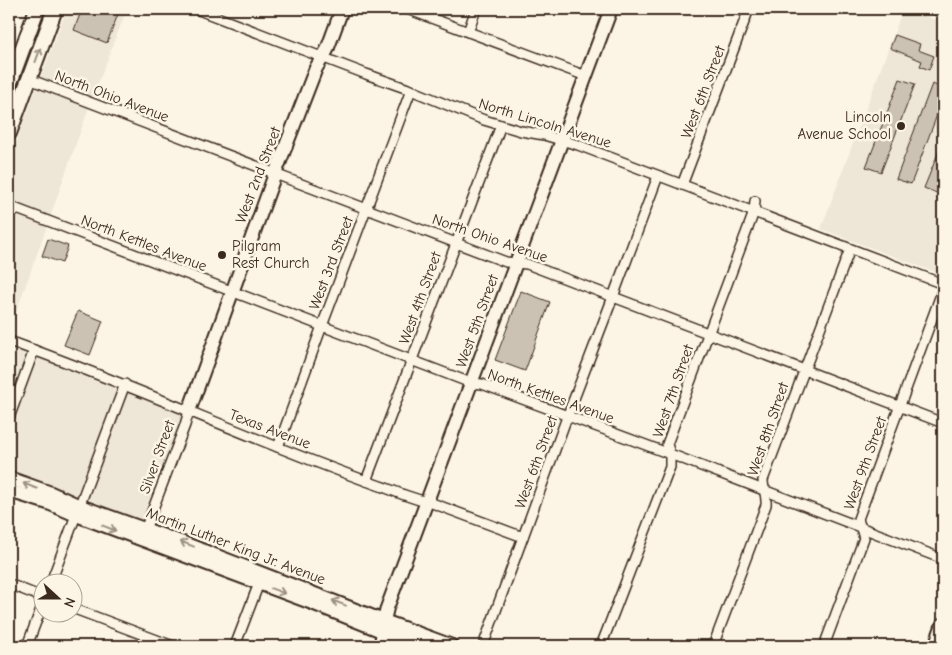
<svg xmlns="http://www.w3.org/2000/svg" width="952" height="655" font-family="'Comic Neue',sans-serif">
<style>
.built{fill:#eee6d6}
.building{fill:#ccc2b3;stroke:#3b2a1e}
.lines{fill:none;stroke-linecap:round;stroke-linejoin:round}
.street-casing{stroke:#3b2a1e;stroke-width:12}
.secondary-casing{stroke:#3b2a1e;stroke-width:16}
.primary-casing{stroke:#3b2a1e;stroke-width:18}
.street{stroke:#fcf5e5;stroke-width:9}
.secondary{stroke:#fcf5e5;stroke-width:12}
.primary{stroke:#fcf5e5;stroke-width:14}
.oneway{stroke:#9c9082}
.poi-dot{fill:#3b2a1e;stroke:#fcf5e5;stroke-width:2}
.labels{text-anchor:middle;stroke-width:5;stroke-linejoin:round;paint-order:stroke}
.street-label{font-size:15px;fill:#3b2a1e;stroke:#fcf5e5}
.poi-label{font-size:15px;fill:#3b2a1e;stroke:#fcf5e5;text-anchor:end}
</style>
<rect width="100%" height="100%" fill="#fcf5e5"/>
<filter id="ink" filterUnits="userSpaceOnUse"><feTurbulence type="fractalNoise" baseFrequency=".02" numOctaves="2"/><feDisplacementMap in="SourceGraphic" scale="10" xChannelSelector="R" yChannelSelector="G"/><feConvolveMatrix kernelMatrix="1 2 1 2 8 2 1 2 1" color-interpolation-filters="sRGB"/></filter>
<g filter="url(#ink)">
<g class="built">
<path d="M67 9H127L92 99 40 79Z"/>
<path d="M903 9H907L943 23V275L821 229Z"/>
<path d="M37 87 89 107 50 217 9 201V161Z"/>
<path d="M9 211 47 226 9 332Z"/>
<path d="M9 345 28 352 9 403Z"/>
<path d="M37 355 119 386 77 500 9 473V432Z"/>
<path d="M128 390 183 413 142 523 86 503Z"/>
</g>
<g class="building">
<path d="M82 9H105L118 14 107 43 74 30Z"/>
<path d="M895 35 920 44 918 50 934 56 929 70 920 66 922 61 890 48Z"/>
<path d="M900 79 915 84 881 172 866 167Z"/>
<path d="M932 84 943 88V99L911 184 896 179Z"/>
<path d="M943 141V183L939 194 924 188Z"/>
<path d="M48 239 68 246 62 263 42 256Z"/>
<path d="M521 291 550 302 525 371 495 360Z"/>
<path d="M78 311 103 321 90 355 64 345Z"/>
</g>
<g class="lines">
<g class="street-casing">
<g id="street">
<path d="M196 9 366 74 411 90 484 120 521 131 544 135 578 145 943 284"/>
<path d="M407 9 586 76"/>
<path d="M934 9 943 13"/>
<path d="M468 32 476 9"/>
<path d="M29 79 264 169 275 174 506 262 527 264 943 423"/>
<path d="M682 185 749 9"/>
<path d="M9 206 471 383 482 384 670 454 943 559"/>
<path d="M9 341C110 377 208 420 308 459 334 469 360 479 386 488 401 494 416 500 432 503L523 537"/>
<path d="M9 418 34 350"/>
<path d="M278 447 322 326 411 90"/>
<path d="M366 481 501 125"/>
<path d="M143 535 185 425 189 411"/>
<path d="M51 582 125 384"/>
<path d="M9 584 42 597"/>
<path d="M72 608 173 646"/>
<path d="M27 646 42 606"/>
<path d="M235 646 261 578"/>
<path d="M483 646 567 417 613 297 658 176"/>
<path d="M601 646 670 467V454L667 444 754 212 755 201"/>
<path d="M713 646 766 505C767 496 763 489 763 480L850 249"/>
<path d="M824 646 864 538 858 519 943 289"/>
</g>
</g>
<g class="secondary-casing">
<g id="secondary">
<path d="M189 411 275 174 316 68 327 50 342 9"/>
<path d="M9 478 51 493 80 506 186 544 384 621 452 646"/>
<path d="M9 491 48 503 76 515 312 603 419 646"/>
<path d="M380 646 382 638 384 621 387 608 611 9"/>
<path d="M935 646 943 624"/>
</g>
</g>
<g class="primary-casing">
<g id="primary">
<path d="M9 85 37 9"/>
<path d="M9 133 55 9"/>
</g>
</g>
<use href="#street" class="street"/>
<use href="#secondary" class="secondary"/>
<use href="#primary" class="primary"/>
</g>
<defs><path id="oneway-shaft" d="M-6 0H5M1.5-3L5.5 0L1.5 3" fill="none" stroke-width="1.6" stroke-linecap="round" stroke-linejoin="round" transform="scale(1.25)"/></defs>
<g class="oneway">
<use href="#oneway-shaft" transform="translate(38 55) rotate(-70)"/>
<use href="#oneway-shaft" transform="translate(30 486) rotate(-159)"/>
<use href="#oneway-shaft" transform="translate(109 528) rotate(21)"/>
<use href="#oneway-shaft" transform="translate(187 544) rotate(-159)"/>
<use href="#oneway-shaft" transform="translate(278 591) rotate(20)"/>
<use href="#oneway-shaft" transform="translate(339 603) rotate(-159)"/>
</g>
</g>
<g class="poi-dot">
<circle cx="901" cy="126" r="5"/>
<circle cx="222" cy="255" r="5"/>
</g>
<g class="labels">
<g class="street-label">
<text transform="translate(703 92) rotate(-69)" y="5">West 6th Street</text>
<text transform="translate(112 96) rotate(21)" y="5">North Ohio Avenue</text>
<text transform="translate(545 123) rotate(17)" y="5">North Lincoln Avenue</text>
<text transform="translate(258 175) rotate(-69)" y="5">West 2nd Street</text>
<text transform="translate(490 238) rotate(19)" y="5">North Ohio Avenue</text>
<text transform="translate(144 243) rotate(21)" y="5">North Kettles Avenue</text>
<text transform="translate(331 263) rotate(-69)" y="5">West 3rd Street</text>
<text transform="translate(420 298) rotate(-70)" y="5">West 4th Street</text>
<text transform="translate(477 321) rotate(-70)" y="5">West 5th Street</text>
<text transform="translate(673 391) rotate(-71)" y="5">West 7th Street</text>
<text transform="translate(551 396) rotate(20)" y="5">North Kettles Avenue</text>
<text transform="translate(270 429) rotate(21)" y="5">Texas Avenue</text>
<text transform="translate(768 429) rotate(-71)" y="5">West 8th Street</text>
<text transform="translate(157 457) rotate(-70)" y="5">Silver Street</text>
<text transform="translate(536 462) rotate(-70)" y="5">West 6th Street</text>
<text transform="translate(865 463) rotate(-70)" y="5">West 9th Street</text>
<text transform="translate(236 546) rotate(21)" y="5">Martin Luther King Jr. Avenue</text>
</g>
<g class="poi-label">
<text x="891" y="122">Lincoln<tspan x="891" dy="17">Avenue School</tspan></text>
<text x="232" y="251" text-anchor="start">Pilgram<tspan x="232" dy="17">Rest Church</tspan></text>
</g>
</g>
<rect width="952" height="655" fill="none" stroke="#fcf5e5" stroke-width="30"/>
<rect x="15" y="15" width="922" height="625" fill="none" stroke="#3b2a1e" stroke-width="2" filter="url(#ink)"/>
<g transform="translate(58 598) rotate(111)"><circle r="24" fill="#fcf5e5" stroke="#afa495"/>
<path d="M0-4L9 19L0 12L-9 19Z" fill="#3b2a1e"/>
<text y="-8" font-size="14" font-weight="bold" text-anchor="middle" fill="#3b2a1e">N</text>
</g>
</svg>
